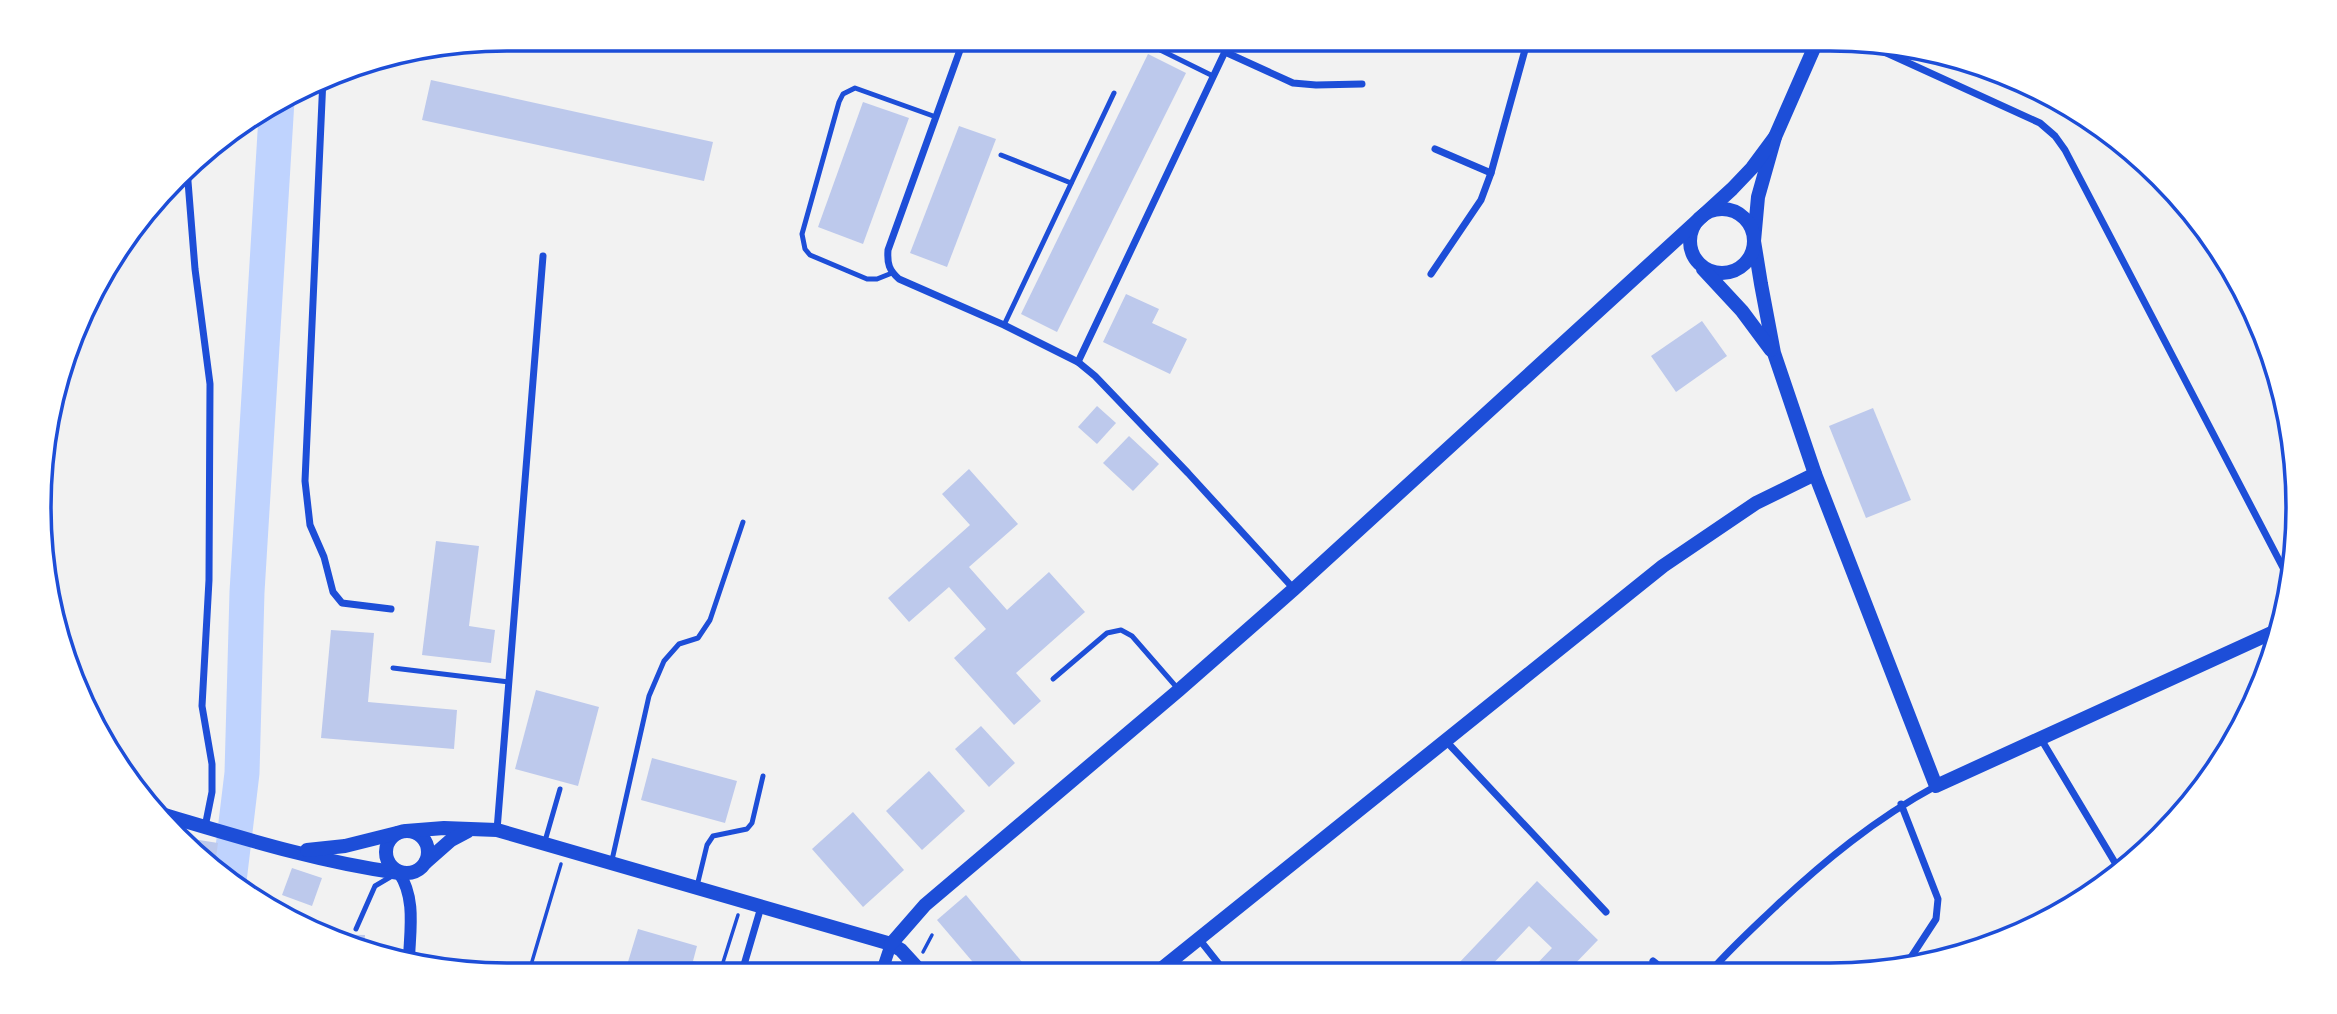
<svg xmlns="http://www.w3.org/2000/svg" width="2337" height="1014" font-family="'Nunito Sans',sans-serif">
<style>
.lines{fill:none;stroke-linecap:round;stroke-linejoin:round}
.river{stroke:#bfd3fe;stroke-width:35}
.building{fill:#bdc9ec}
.path{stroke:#1d4ed8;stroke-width:3.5}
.service{stroke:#1d4ed8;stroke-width:5}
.minor{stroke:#1d4ed8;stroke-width:7}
.tertiary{stroke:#1d4ed8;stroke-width:12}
.secondary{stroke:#1d4ed8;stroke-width:14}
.rim{fill:none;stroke:#1d4ed8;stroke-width:3.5}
</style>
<rect width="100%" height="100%" fill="#f2f2f2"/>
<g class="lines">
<path class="river" d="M229 881 242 773 247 592 277 100"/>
</g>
<g class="building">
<path d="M1148 54 1186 73 1057 332 1021 314Z"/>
<path d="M431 80 713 142 704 181 422 120Z"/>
<path d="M863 102 909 118 863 244 818 227Z"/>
<path d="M959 126 996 139 947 267 910 253Z"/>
<path d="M1126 294 1159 309 1152 323 1187 339 1170 374 1103 342Z"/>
<path d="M1702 321 1727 356 1676 392 1651 356Z"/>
<path d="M1097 406 1116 423 1097 444 1078 427Z"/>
<path d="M1873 408 1911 500 1866 518 1829 426Z"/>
<path d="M1129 436 1159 464 1133 491 1103 463Z"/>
<path d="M969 469 1018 524 969 567 1007 610 1049 572 1085 612 1016 673 1041 701 1014 725 954 658 986 629 949 587 909 622 888 598 970 525 942 494Z"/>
<path d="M436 541 479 546 469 626 495 630 491 663 422 655Z"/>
<path d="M331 630 374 633 368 702 457 710 454 749 321 738Z"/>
<path d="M536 690 599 707 578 786 515 769Z"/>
<path d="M981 726 1015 763 989 787 955 749Z"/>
<path d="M652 758 737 781 725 823 641 800Z"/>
<path d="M929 771 965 811 922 850 886 811Z"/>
<path d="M853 812 904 870 863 907 812 849Z"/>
<path d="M180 837 218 843 214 871 198 859Z"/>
<path d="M292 868 322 878 312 906 282 895Z"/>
<path d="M1537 881 1598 940 1567 972H1529L1552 948 1529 926 1484 973H1465L1457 965Z"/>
<path d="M966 895 1032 974H983L937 920Z"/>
<path d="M638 929 697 946 693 961 705 964 701 975H624Z"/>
<path d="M319 934 365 935 364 952 356 951Z"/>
</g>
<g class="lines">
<g class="path">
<path d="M923 952 932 935"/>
<path d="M528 975 561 864"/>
<path d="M719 975 738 915"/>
</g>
<g class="service">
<path d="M1144 42 1213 76"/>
<path d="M1001 155 1071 183"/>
<path d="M892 273 877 279H867L810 255 805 249 802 234 839 102 843 94 855 88 936 117"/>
<path d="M1004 325 1114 93"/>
<path d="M393 668 509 682"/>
<path d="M1053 679 1107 633 1121 630 1132 636 1179 690"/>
<path d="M545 841 560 789"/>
<path d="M612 860 649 696 664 661 679 644 698 638 710 620 743 522"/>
<path d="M697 886 707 845 713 836 747 829 752 823 763 776"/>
<path d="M356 929 375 886 392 876"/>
</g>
<g class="minor">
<path d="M964 39 888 250C887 264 889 270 899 279L1004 325 1078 362 1095 376 1188 473 1294 589"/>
<path d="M1869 45 2040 123 2055 136 2065 150 2291 583"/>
<path d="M1225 52 1293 83 1316 85 1362 84"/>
<path d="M323 78 305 481 310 525 324 557 333 592 342 603 391 609"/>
<path d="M1435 149 1491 173"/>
<path d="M187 169 195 269 210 384 209 580 202 706 212 764V792L205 827"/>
<path d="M1431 274 1481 200 1491 173 1528 39"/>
<path d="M1078 362 1231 39"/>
<path d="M2041 739 2120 871"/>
<path d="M1445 740 1606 912"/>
<path d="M1901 804 1938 899 1936 919 1904 968"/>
<path d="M497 830 543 256"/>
<path d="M1199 939 1226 973"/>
<path d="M1653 961 1667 972"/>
<path d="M1710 972C1730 949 1752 929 1774 908 1824 861 1875 819 1936 786"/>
<path d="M741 975 761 907"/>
</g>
<g class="tertiary">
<path d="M399 873C416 898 410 930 409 959"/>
<path d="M881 974 891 944"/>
</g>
<g class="secondary">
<path d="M1818 39 1775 137 1758 197 1754 241 1761 284 1774 353 1815 474 1936 786 2280 629"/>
<circle cx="1722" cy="241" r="32"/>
<path d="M1703 269 1742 311 1771 350"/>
<path d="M161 814C239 837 318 862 399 873"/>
<circle cx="407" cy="852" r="21"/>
<path d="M406 831 444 828 497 830 891 944 901 950 923 974"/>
<path d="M307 850 345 846 397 833"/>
<path d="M426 862 451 840 468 831"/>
<path d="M891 944 925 905 1179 690 1294 589 1732 189 1752 168 1775 137"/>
<path d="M1155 974 1663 566 1756 503 1815 474"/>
</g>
</g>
<path d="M0 0H2337V1014H0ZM507 51H1830A456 456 0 0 1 2286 507V507A456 456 0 0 1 1830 963H507A456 456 0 0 1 51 507V507A456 456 0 0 1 507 51Z" fill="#fff" fill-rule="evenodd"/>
<path class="rim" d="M507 51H1830A456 456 0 0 1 2286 507V507A456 456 0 0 1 1830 963H507A456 456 0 0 1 51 507V507A456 456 0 0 1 507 51Z"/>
</svg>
